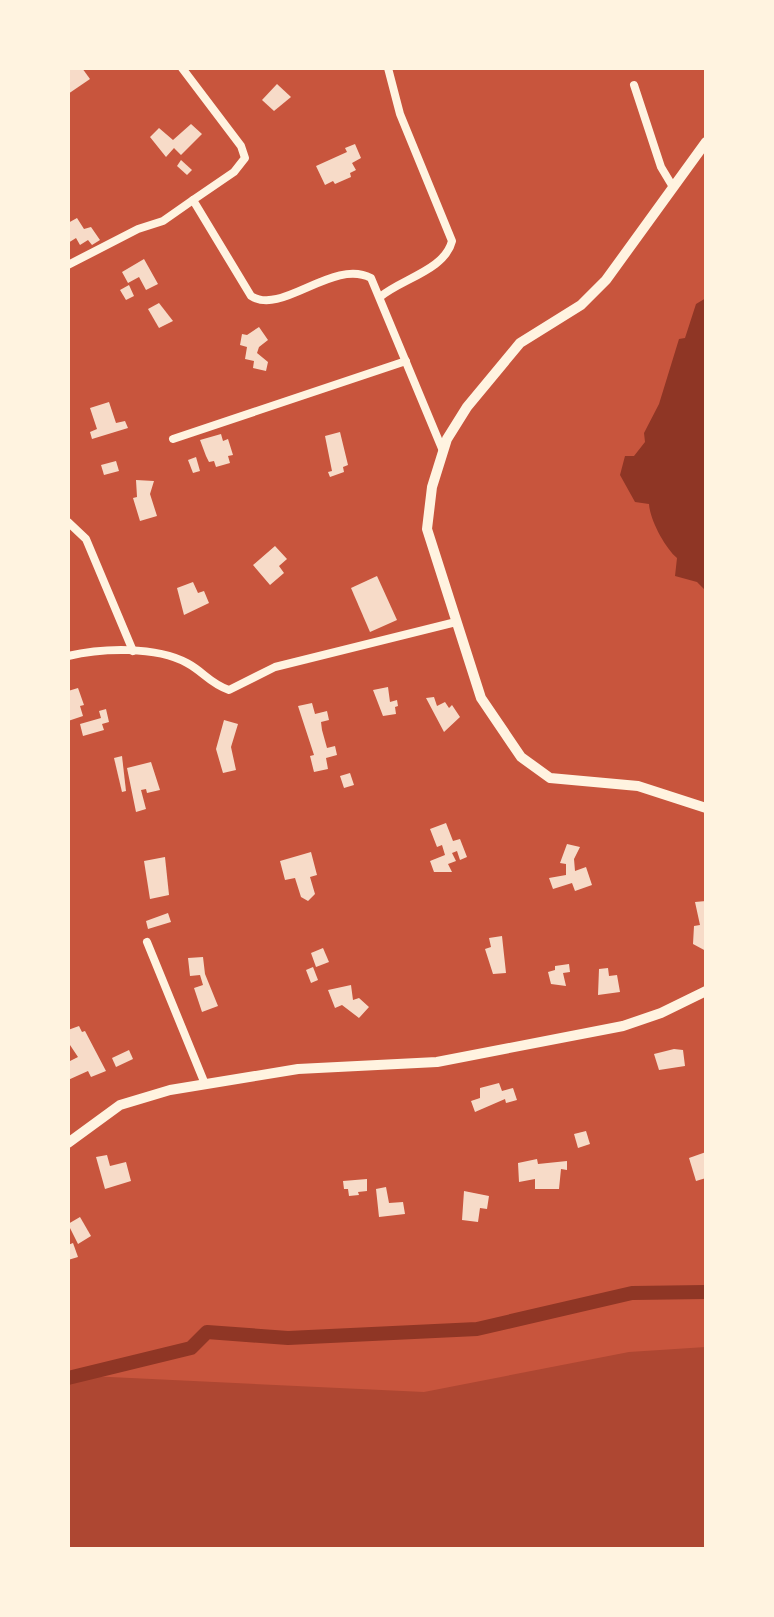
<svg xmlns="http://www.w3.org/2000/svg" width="774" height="1617" font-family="'Open Sans',sans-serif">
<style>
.green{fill:#ae4732}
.water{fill:#8f3625}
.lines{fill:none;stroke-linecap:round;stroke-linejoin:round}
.canal{stroke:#8f3625;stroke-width:14}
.building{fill:#f7dbc8}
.minor{stroke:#fff3e0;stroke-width:8}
.tertiary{stroke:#fff3e0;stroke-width:10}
</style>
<rect width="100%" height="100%" fill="#c8553d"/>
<path class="green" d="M706 1347V1549H68V1375L424 1392 629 1352Z"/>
<path class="water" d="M706 298V591L697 582 675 576 677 558C665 548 650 520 649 504L635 502 620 475 625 456H634L645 442 644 433 659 404 679 339 685 338 696 304Z"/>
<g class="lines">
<path class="canal" d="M68 1378 191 1348 207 1332 288 1338 477 1329 632 1293 706 1292"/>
</g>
<g class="building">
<path d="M68 68H82L90 79 68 94Z"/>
<path d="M277 84 291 97 274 111 262 100Z"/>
<path d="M191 124 202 134 181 155 174 148 166 157 150 137 159 128 173 140Z"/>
<path d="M355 144 361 158 352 163 356 170 350 173 351 177 335 184 333 181 325 185 316 166 347 152 345 148Z"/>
<path d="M181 160 192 170 187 175 177 166Z"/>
<path d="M77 218 84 229 91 227 100 240 92 245 88 240 80 245 76 238 68 243V223Z"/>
<path d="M144 259 158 284 146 290 139 277 128 283 122 272Z"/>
<path d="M129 285 134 296 126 300 120 290Z"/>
<path d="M159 303 173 321 159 328 148 309Z"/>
<path d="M259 327 268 340 259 347 257 353 268 362 266 371 253 368 254 361 245 359 247 347 240 345 242 334 247 335Z"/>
<path d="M109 402 116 423 125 421 128 428 92 439 90 432 97 429 90 408Z"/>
<path d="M340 432 348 465 343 467 344 472 330 477 328 472 332 471 325 436Z"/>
<path d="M221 434 223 441 228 439 233 455 228 456 230 463 216 467 214 461 209 462 206 456 200 440Z"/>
<path d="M196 457 200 471 193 473 188 460Z"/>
<path d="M116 461 119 471 104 475 101 465Z"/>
<path d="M136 480 154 481 150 494 157 516 140 521 133 498 137 497Z"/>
<path d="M275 546 287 559 279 566 284 573 270 585 253 565Z"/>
<path d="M377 576 397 620 370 632 351 588Z"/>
<path d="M193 582 198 593 204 591 209 603 184 615 177 588Z"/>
<path d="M388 687 390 702 397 700 398 706 395 707 396 714 383 716 373 690Z"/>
<path d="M78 688 84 705 80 706 83 716 68 721V691Z"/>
<path d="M434 697 437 706 445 702 449 708 452 705 460 717 444 732 426 698Z"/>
<path d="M312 703 315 714 327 711 329 720 321 722 322 730 327 748 335 746 337 755 326 758 328 769 314 772 310 756 314 755 298 706Z"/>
<path d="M106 709 109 722 102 724 104 730 83 736 80 724 101 718 99 711Z"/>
<path d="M224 720 238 724 231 747 236 770 223 773 216 749Z"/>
<path d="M122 756 126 791 122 792 114 758Z"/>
<path d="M151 762 160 790 147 793 146 789 141 790 146 809 136 812 127 768Z"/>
<path d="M350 773 354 785 344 788 340 776Z"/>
<path d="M446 823 453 841 460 839 467 857 460 860 457 851 452 853 456 861 448 864 452 872H434L430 861 445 855 442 845 437 847 430 829Z"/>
<path d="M567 844 580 847 574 859 575 871 586 867 592 885 575 891 572 883 553 889 549 878 566 875V864L560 863Z"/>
<path d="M311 852 317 875 310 877 315 894 308 901 301 897 295 878 285 880 280 861Z"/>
<path d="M165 857 169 895 150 899 144 861Z"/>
<path d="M706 901V951L693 944 694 926 700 925 695 902Z"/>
<path d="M168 913 171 922 148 929 146 921Z"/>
<path d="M502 936 506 973 493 974 485 949 491 947 489 938Z"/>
<path d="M323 948 329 962 316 967 311 953Z"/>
<path d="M203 957 205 974 218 1006 202 1012 194 988 203 985 200 975 190 976 188 958Z"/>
<path d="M569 964 570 972 563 973 566 986 551 984 548 972 555 970V966Z"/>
<path d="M313 967 318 980 311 983 306 970Z"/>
<path d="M608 968 609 976 617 975 620 992 598 995 599 969Z"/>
<path d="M351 985 353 1000 359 998 369 1007 359 1018 342 1005 335 1008 328 990Z"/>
<path d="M79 1026 82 1032 85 1031 106 1071 91 1077 88 1071 68 1080V1062L78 1057 68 1042V1030Z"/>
<path d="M674 1049 683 1050 685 1066 659 1070 654 1054Z"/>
<path d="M129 1050 133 1059 116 1067 112 1058Z"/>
<path d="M499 1083 502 1091 513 1088 517 1100 506 1103 505 1099 475 1112 471 1101 480 1098V1088Z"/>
<path d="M586 1131 590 1144 578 1148 574 1134Z"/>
<path d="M706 1152V1178L696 1181 689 1158Z"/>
<path d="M107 1155 110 1166 126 1162 131 1181 105 1189 96 1157Z"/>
<path d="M537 1159 538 1164 567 1161V1170L561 1169 559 1189H535V1179L519 1182 518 1163Z"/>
<path d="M367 1179V1191L358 1192 359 1195 349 1196 348 1189H344L343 1181Z"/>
<path d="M386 1187 389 1203 403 1202 405 1214 379 1217 376 1189Z"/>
<path d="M464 1191 489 1196 487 1209 480 1208 478 1222 462 1220Z"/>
<path d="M80 1217 91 1236 78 1244 68 1224Z"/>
<path d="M73 1243 78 1257 68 1260V1245Z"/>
</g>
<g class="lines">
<g class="minor">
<path d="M182 68 241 146 245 158 234 172 193 200 251 296C282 316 333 258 371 278L443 451"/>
<path d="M634 85 661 167 673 187"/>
<path d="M68 265 138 229 163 221 193 200"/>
<path d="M380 297C401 279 445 270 452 241L400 114 388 68"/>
<path d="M173 439 406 361"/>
<path d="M68 522 86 539 133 651"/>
<path d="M68 656C102 648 156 646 187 663 204 672 209 683 229 690L275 667 456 622"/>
<path d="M147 942 205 1084"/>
</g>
<g class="tertiary">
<path d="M706 142 606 280 581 305 520 343 467 407 447 439 432 487 427 529 481 698 521 757 550 778 638 786 706 808"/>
<path d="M68 1143 120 1105 170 1090 298 1069 437 1062 623 1026 661 1013 706 991"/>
</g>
</g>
<rect width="774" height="1617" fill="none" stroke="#fff3e0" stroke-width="140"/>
</svg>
